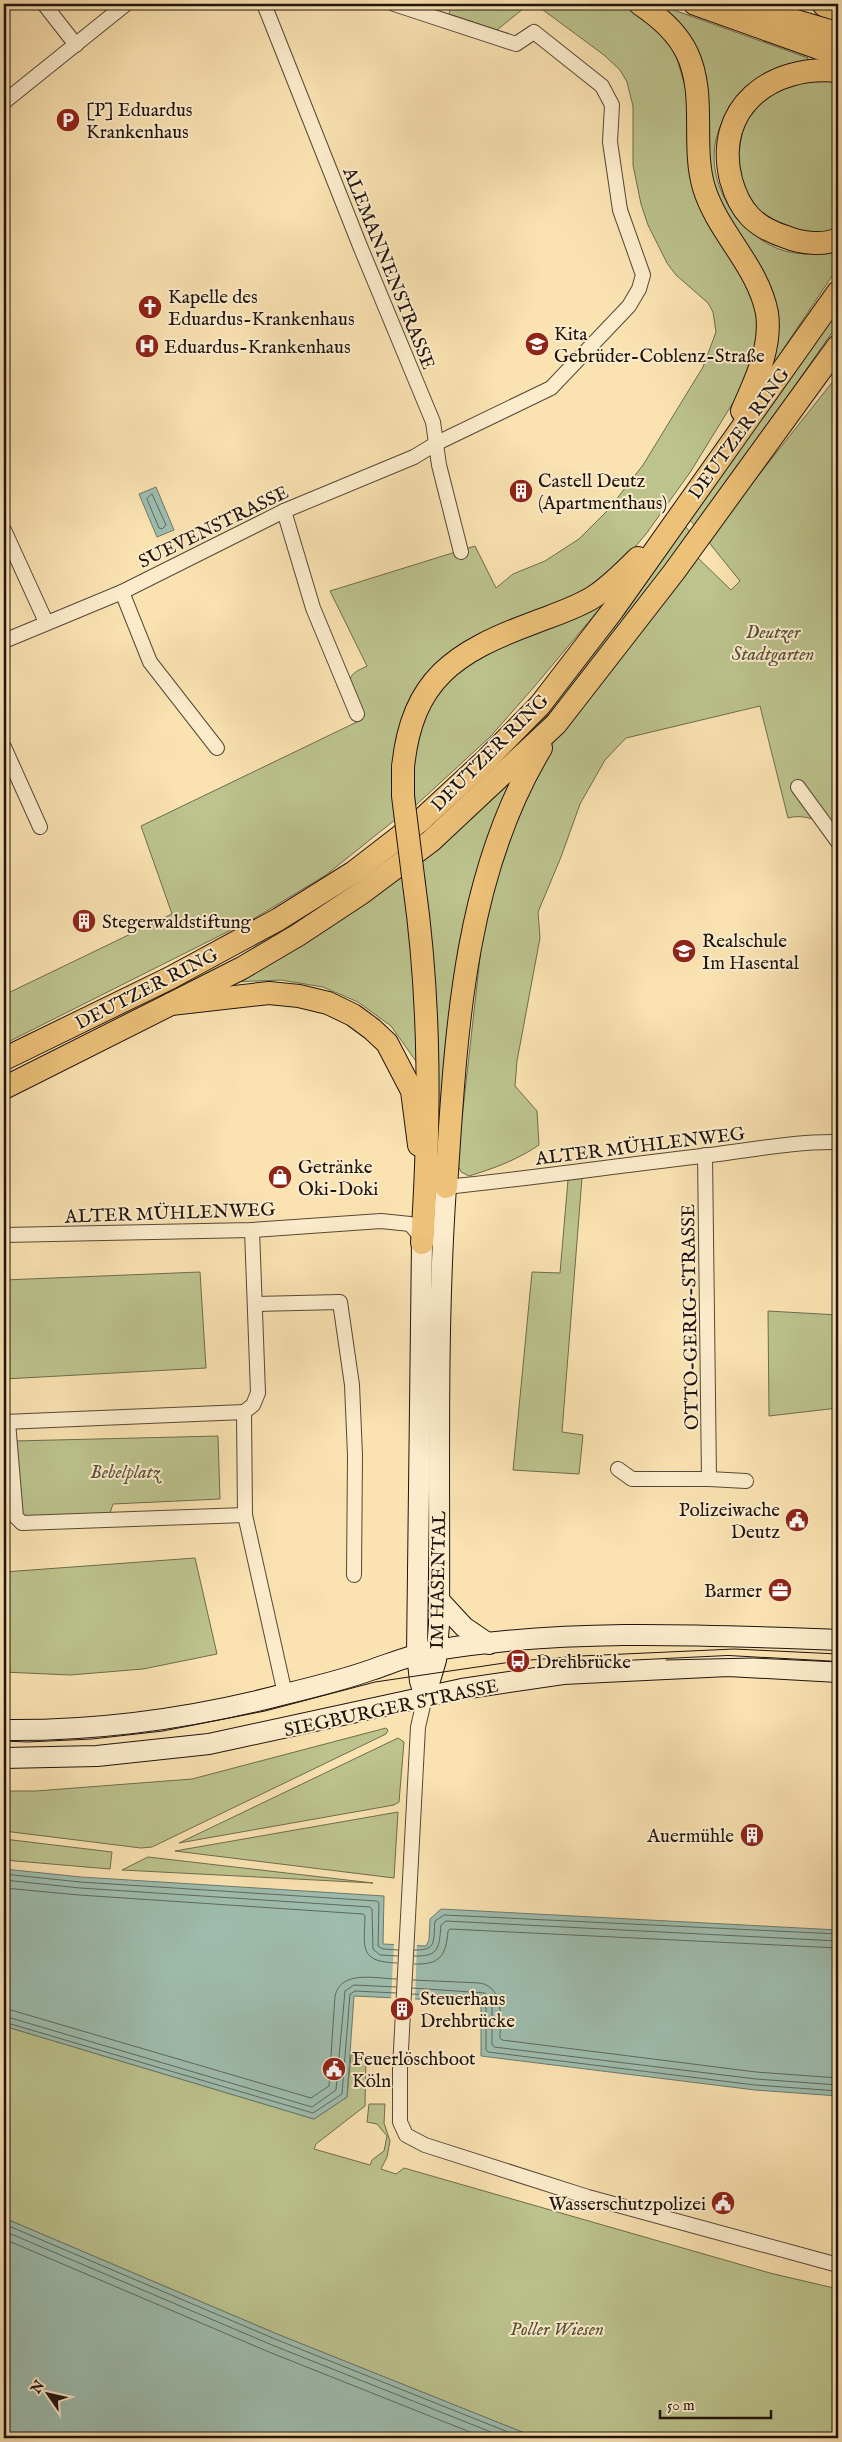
<svg xmlns="http://www.w3.org/2000/svg" width="842" height="2442" font-family="'IM FELL English',serif">
<style>
.green{fill:#bcc38d;stroke:#6e6c4e}
.water{fill:#9ebdaf;stroke:#6b796f}
.pier{fill:#fae2b1}
.lines{fill:none;stroke-linecap:round;stroke-linejoin:round}
.shore{stroke:#5e685e;stroke-width:1}
.minor-casing{stroke:#564837;stroke-width:16}
.secondary-casing{stroke:#1f140e;stroke-width:22}
.primary-casing{stroke:#1f140e;stroke-width:24}
.trunk-casing{stroke:#1f140e;stroke-width:24}
.motorway-casing{stroke:#1f140e;stroke-width:27}
.minor{stroke:#fceccc;stroke-width:14}
.secondary{stroke:#fceccc;stroke-width:20}
.primary{stroke:#edc178;stroke-width:22}
.trunk{stroke:#edc178;stroke-width:22}
.motorway{stroke:#edc178;stroke-width:25}
.tram{stroke:#1f140e;stroke-width:1}
.trunk-bridge-casing{stroke:#1f140e;stroke-width:24;stroke-linecap:butt}
.trunk-bridge{stroke:#edc178;stroke-width:22}
.labels{text-anchor:middle;stroke-width:4;stroke-linejoin:round;paint-order:stroke}
.poi-label{font-size:19px;fill:#1f140e;stroke:#fceccc;text-anchor:start}
.street-label{font-size:19px;fill:#1f140e;stroke:#fceccc}
.park-label{font-size:19px;font-style:italic;fill:#56513a;stroke:#fceccc}
</style>
<rect width="100%" height="100%" fill="#fae2b1"/>
<filter id="stains"><feTurbulence type="fractalNoise" baseFrequency=".004" numOctaves="4"/><feColorMatrix values="0 0 0 0 .2 0 0 0 0 .09 0 0 0 0 .02 0 0 0 .5 -.17"/></filter>
<radialGradient id="worn" r=".72"><stop offset=".6" stop-color="#630" stop-opacity="0"/><stop offset="1" stop-color="#630" stop-opacity=".3"/></radialGradient>
<g class="green">
<path d="M452 4H529L497 30 449 14Z"/>
<path d="M535 4H626L661 33 676 55 688 97V156L692 185 703 214 756 299 759 337 739 393 691 471 646 534 629 554 585 590 554 606 468 641 441 659 425 675 406 709 396 744V819L326 875 255 918 4 1044V995L172 914 141 826 361 720C358 710 345 688 351 677 354 671 362 669 367 666L330 591 475 546 496 588 513 574 545 561 579 539 608 510 643 465 703 367 716 332 713 312 708 303 676 275 667 263 648 225 641 204 633 165V106L627 82 620 70 604 55Z"/>
<path d="M657 4 808 58 807 62C793 71 733 104 727 114 693 164 731 235 785 251 803 256 821 253 838 249V267L770 369 776 343 710 187 707 124Z"/>
<path d="M824 76 838 77V230L808 235 758 214 735 172 745 118 774 90Z"/>
<path d="M838 306V324L696 527 689 519Z"/>
<path d="M838 375V830C822 823 806 813 788 818L760 706 626 738 605 760 580 804 561 857 538 912 540 938 517 1061 515 1086 537 1111 539 1145C517 1160 495 1168 469 1176L461 1172 457 1163 486 904 502 843 556 732 696 556 731 590 740 581 707 540Z"/>
<path d="M684 525 691 533 567 694 515 751 419 840 417 829Z"/>
<path d="M606 601 534 687 490 737 415 806 413 745 435 692 479 657Z"/>
<path d="M530 761 495 836 435 1246H431L420 860Z"/>
<path d="M403 875 413 963 420 1067 391 1026 358 1002 323 987 281 980 233 982 351 913Z"/>
<path d="M582 1178 562 1432 583 1435 579 1474 513 1470 532 1272 560 1273 568 1180Z"/>
<path d="M200 1272 206 1368 4 1379V1280Z"/>
<path d="M768 1311 838 1315V1408L769 1416Z"/>
<path d="M218 1436 220 1499 113 1504 109 1516 22 1517 14 1441Z"/>
<path d="M195 1558 217 1654 143 1669 70 1675 4 1672V1572Z"/>
<path d="M386 1728 388 1730 386 1734 152 1847 141 1848 4 1831V1791H36L192 1779Z"/>
<path d="M398 1738 404 1742 399 1802 394 1805 179 1843Z"/>
<path d="M398 1812 394 1878 175 1851Z"/>
<path d="M4 1839 112 1852 110 1869 4 1860Z"/>
<path d="M148 1857 373 1883 122 1870Z"/>
<path d="M4 2026 314 2119 347 2097 351 2055H366L365 2106 316 2144 314 2149 370 2165 372 2160 384 2151 387 2136 377 2124 367 2122 369 2104H385L384 2123 390 2141 387 2157 381 2169 396 2174 404 2168 770 2273 838 2289V2438H537L277 2334 4 2218Z"/>
</g>
<g class="water">
<path d="M156 487 174 530 157 537 139 494Z"/>
<path d="M4 1869 81 1877 384 1896 383 1944 426 1946 429 1940 430 1919 441 1909 838 1930V2096L755 2090 481 2056V2008L479 2002 354 1996 347 2097 314 2119 4 2026Z"/>
<path d="M4 2218 277 2334 537 2438H4Z"/>
</g>
<path class="pier" d="M394 1942 417 1943 415 2002 391 2000Z"/>
<g class="lines">
<g class="shore">
<path d="M152 494 166 525 162 529 159 528 147 499Z"/>
<path d="M4 1874 80 1882 377 1901 379 1903 378 1946 383 1949 398 1950"/>
<path d="M4 1880 80 1888 370 1907 372 1909 373 1949 380 1955 398 1956"/>
<path d="M4 1888 79 1895 363 1914 365 1916C364 1948 359 1962 397 1963"/>
<path d="M414 1950C438 1951 433 1940 435 1921L444 1915 838 1934"/>
<path d="M414 1956C440 1957 439 1947 441 1925L446 1921 838 1941"/>
<path d="M414 1964C440 1965 446 1956 448 1931L450 1929 838 1948"/>
<path d="M413 1980 480 1983C505 1988 500 2019 500 2038L502 2040 756 2072 838 2078"/>
<path d="M412 1988 485 1993 492 2007V2044L494 2047 756 2079 838 2085"/>
<path d="M412 1994 482 1998 486 2008V2050L488 2052 755 2085 838 2091"/>
<path d="M4 2008 311 2098 329 2086 335 1996C341 1969 377 1979 397 1979"/>
<path d="M4 2016 312 2107 336 2090 345 1991 354 1985 396 1987"/>
<path d="M4 2022 313 2113 342 2094 350 1994 355 1991 396 1993"/>
<path d="M4 2224 275 2339 523 2438"/>
<path d="M4 2231 272 2345 506 2438"/>
<path d="M4 2239 269 2352 485 2438"/>
</g>
<g class="minor-casing">
<g id="minor">
<path d="M44 4 76 45"/>
<path d="M264 4 360 246 433 422 439 465 461 552"/>
<path d="M4 102 126 4"/>
<path d="M284 511 313 608 357 714"/>
<path d="M4 530 46 622"/>
<path d="M122 592 150 662 217 748"/>
<path d="M4 641 122 592 284 511 414 457 437 443 551 388 629 306 639 289 643 275 620 210 610 142 612 105 602 86 534 32 516 44 394 4"/>
<path d="M4 747 40 827"/>
<path d="M798 787 838 842"/>
<path d="M446 1187C534 1178 622 1165 710 1155 752 1150 796 1141 838 1142"/>
<path d="M4 1235 252 1230 381 1221 410 1224 421 1237"/>
<path d="M255 1304 340 1302 352 1385 355 1455 354 1575"/>
<path d="M244 1412 245 1515 285 1694"/>
<path d="M244 1412 253 1405 258 1393 252 1230"/>
<path d="M4 1422 244 1412"/>
<path d="M8 1422 16 1517 22 1523 245 1515"/>
<path d="M618 1469 632 1479H709L705 1155"/>
<path d="M709 1479 746 1481"/>
<path d="M425 1697 418 1727 400 2069V2122L406 2135 425 2145 588 2197 838 2265"/>
</g>
</g>
<g class="secondary-casing">
<g id="secondary">
<path d="M422 1243 417 1654 420 1681 425 1697"/>
<path d="M439 1600 464 1627 489 1644"/>
<path d="M425 1697 436 1660 439 1625C440 1479 436 1333 446 1187"/>
<path d="M4 1730C99 1731 193 1718 285 1694 314 1687 343 1680 371 1670 392 1663 413 1654 436 1650 568 1628 705 1635 838 1640"/>
<path d="M4 1758 97 1756 209 1744 462 1689 563 1674 728 1666 838 1672"/>
</g>
</g>
<g class="primary-casing">
<path id="primary" d="M4 1088 171 1004 269 993 299 996 328 1003 353 1015 372 1029 387 1043 412 1091 419 1145"/>
</g>
<g class="trunk-casing">
<g id="trunk">
<path d="M640 4C658 16 677 32 687 53 707 95 691 145 704 188 718 233 758 266 767 313 772 348 755 381 742 411"/>
<path d="M695 4 838 55"/>
<path d="M838 71C771 64 713 108 731 180 740 212 755 227 786 237 801 243 823 246 838 239"/>
<path d="M403 767C412 679 455 652 533 623 553 615 577 608 595 596 610 586 625 571 638 558"/>
<path d="M414 884C431 1004 430 1122 422 1243"/>
<path d="M171 1004 242 968 298 935 363 892 431 841 556 724 674 572 838 346"/>
<path d="M4 1059 170 978 279 919 354 872 420 821 487 759 540 705 613 610 838 292"/>
<path d="M446 1187C456 1039 462 879 541 748"/>
</g>
</g>
<g class="motorway-casing">
<g id="motorway">
<path d="M744 4 794 22 838 35"/>
<path d="M825 4 838 8"/>
</g>
</g>
<use href="#minor" class="minor"/>
<use href="#secondary" class="secondary"/>
<use href="#primary" class="primary"/>
<use href="#trunk" class="trunk"/>
<use href="#motorway" class="motorway"/>
<g class="tram">
<path d="M666 1660 753 1658 838 1662"/>
<path d="M556 1665 603 1662"/>
<path d="M4 1741 27 1742 92 1739 163 1731 265 1711 375 1682 518 1661 580 1656 734 1649 838 1654"/>
</g>
<g class="trunk-bridge-casing">
<path id="trunk-bridge" d="M403 767V796L414 884"/>
</g>
<use href="#trunk-bridge" class="trunk-bridge"/>
</g>
<defs>
<g id="parking-disc" transform="scale(1.25)"><circle r="9.5" fill="#8f2418" stroke="#fceccc"/><path d="M-3.5-5.5H1a3.5 3.5 0 0 1 0 7H-1V5.5H-3.5ZM-1-3.4V-.6H.8a1.4 1.4 0 0 0 0-2.8Z" fill="#fff"/></g>
<g id="church-disc" transform="scale(1.25)"><circle r="9.5" fill="#8f2418" stroke="#fceccc"/><path d="M-1.2-6h2.4v3.5h3.3v2.4h-3.3V6h-2.4V-.1h-3.3v-2.4h3.3Z" fill="#fff"/></g>
<g id="school-disc" transform="scale(1.25)"><circle r="9.5" fill="#8f2418" stroke="#fceccc"/><path d="M0-5L7-2L0 1L-7-2ZM-4 1L0 2.5L4 1V4Q0 6-4 4Z" fill="#fff"/></g>
<g id="hospital-disc" transform="scale(1.25)"><circle r="9.5" fill="#8f2418" stroke="#fceccc"/><path d="M-5-5h3v3.5h4V-5h3V5h-3V1.5h-4V5h-3Z" fill="#fff"/></g>
<g id="building-disc" transform="scale(1.25)"><circle r="9.5" fill="#8f2418" stroke="#fceccc"/><path d="M-4-6H4V6H1V3H-1V6H-4ZM-2.5-4.3h1.7v1.8h-1.7ZM.8-4.3h1.7v1.8H.8ZM-2.5-1h1.7V.8h-1.7ZM.8-1h1.7V.8H.8Z" fill="#fff"/></g>
<g id="shop-disc" transform="scale(1.25)"><circle r="9.5" fill="#8f2418" stroke="#fceccc"/><path d="M-5-2.5h2.3a2.7 3.5 0 0 1 5.4 0H5L5.5 6h-11ZM-1.5-2.5h3a1.5 2.3 0 0 0-3 0Z" fill="#fff"/></g>
<g id="civic-disc" transform="scale(1.25)"><circle r="9.5" fill="#8f2418" stroke="#fceccc"/><path d="M-.6-6.5H3V-4.5H.6V-3L4-1V1h2V6H-6V1h2V-1L-.6-3ZM-1.2 2.5V6h2.4V2.5Z" fill="#fff"/></g>
<g id="office-disc" transform="scale(1.25)"><circle r="9.5" fill="#8f2418" stroke="#fceccc"/><path d="M-6-3h4V-5.5h4V-3h4V5H-6ZM-1-4.5V-3h2v-1.5ZM-6 0V1H6V0Z" fill="#fff"/></g>
<g id="bus-disc" transform="scale(1.25)"><circle r="9.5" fill="#8f2418" stroke="#fceccc"/><path d="M-5-6H5V4H4V6H2V4H-2V6H-4V4H-5ZM-3.5-4V0h7V-4ZM-3.5 1.2v1.5H-2V1.2ZM2 1.2v1.5H3.5V1.2Z" fill="#fff"/></g>
</defs>
<g fill-rule="evenodd">
<use href="#parking-disc" x="68" y="120"/>
<use href="#church-disc" x="150" y="307"/>
<use href="#school-disc" x="537" y="344"/>
<use href="#hospital-disc" x="147" y="346"/>
<use href="#building-disc" x="521" y="491"/>
<use href="#building-disc" x="84" y="921"/>
<use href="#school-disc" x="684" y="951"/>
<use href="#shop-disc" x="280" y="1177"/>
<use href="#civic-disc" x="797" y="1520"/>
<use href="#office-disc" x="780" y="1590"/>
<use href="#bus-disc" x="518" y="1661"/>
<use href="#building-disc" x="752" y="1835"/>
<use href="#building-disc" x="402" y="2009"/>
<use href="#civic-disc" x="334" y="2069"/>
<use href="#civic-disc" x="723" y="2203"/>
</g>
<g class="labels">
<g class="poi-label">
<text x="86" y="116">[P] Eduardus<tspan x="86" dy="22">Krankenhaus</tspan></text>
<text x="168" y="303">Kapelle des<tspan x="168" dy="22">Eduardus-Krankenhaus</tspan></text>
<text x="554" y="340">Kita<tspan x="554" dy="22">Gebrüder-Coblenz-Straße</tspan></text>
<text x="164" y="353">Eduardus-Krankenhaus</text>
<text x="538" y="487">Castell Deutz<tspan x="538" dy="22">(Apartmenthaus)</tspan></text>
<text x="102" y="928">Stegerwaldstiftung</text>
<text x="702" y="947">Realschule<tspan x="702" dy="22">Im Hasental</tspan></text>
<text x="298" y="1173">Getränke<tspan x="298" dy="22">Oki-Doki</tspan></text>
<text x="780" y="1516" text-anchor="end">Polizeiwache<tspan x="780" dy="22">Deutz</tspan></text>
<text x="762" y="1597" text-anchor="end">Barmer</text>
<text x="536" y="1668">Drehbrücke</text>
<text x="734" y="1842" text-anchor="end">Auermühle</text>
<text x="420" y="2005">Steuerhaus<tspan x="420" dy="22">Drehbrücke</tspan></text>
<text x="352" y="2065">Feuerlöschboot<tspan x="352" dy="22">Köln</tspan></text>
<text x="706" y="2210" text-anchor="end">Wasserschutzpolizei</text>
</g>
<g class="street-label">
<text transform="translate(390 268) rotate(68)" y="7">ALEMANNENSTRASSE</text>
<text transform="translate(738 433) rotate(-54)" y="7">DEUTZER RING</text>
<text transform="translate(213 526) rotate(-26)" y="7">SUEVENSTRASSE</text>
<text transform="translate(489 752) rotate(-45)" y="7">DEUTZER RING</text>
<text transform="translate(146 988) rotate(-27)" y="7">DEUTZER RING</text>
<text transform="translate(640 1145) rotate(-7)" y="7">ALTER MÜHLENWEG</text>
<text transform="translate(170 1212) rotate(-2)" y="7">ALTER MÜHLENWEG</text>
<text transform="translate(689 1317) rotate(-91)" y="7">OTTO-GERIG-STRASSE</text>
<text transform="translate(437 1580) rotate(-89)" y="7">IM HASENTAL</text>
<text transform="translate(391 1707) rotate(-12)" y="7">SIEGBURGER STRASSE</text>
</g>
<g class="park-label">
<text x="773" y="638">Deutzer<tspan x="773" dy="22">Stadtgarten</tspan></text>
<text x="125" y="1478">Bebelplatz</text>
<text x="557" y="2335">Poller Wiesen</text>
</g>
</g>
<rect width="842" height="2442" fill="none" stroke="#fae2b1" stroke-width="20"/>
<rect x="5" y="5" width="832" height="2432" fill="none" stroke="#1f140e" stroke-width="2.5"/>
<rect x="10" y="10" width="822" height="2422" fill="none" stroke="#1f140e"/>
<g transform="translate(48 2394) rotate(304)" stroke="#fceccc" stroke-width="4" paint-order="stroke">
<path d="M0-4L9 19L0 12L-9 19Z" fill="#1f140e"/>
<text y="-8" font-size="14" font-weight="bold" text-anchor="middle" fill="#1f140e">N</text>
</g>
<path d="M660 2410v8h111v-8" fill="none" stroke="#1f140e" stroke-width="2.5"/>
<text x="667" y="2410" font-size="15" fill="#1f140e" stroke="#fceccc" stroke-width="4" paint-order="stroke">50 m</text>
<rect width="100%" height="100%" filter="url(#stains)"/>
<rect width="100%" height="100%" fill="url(#worn)"/>
</svg>
